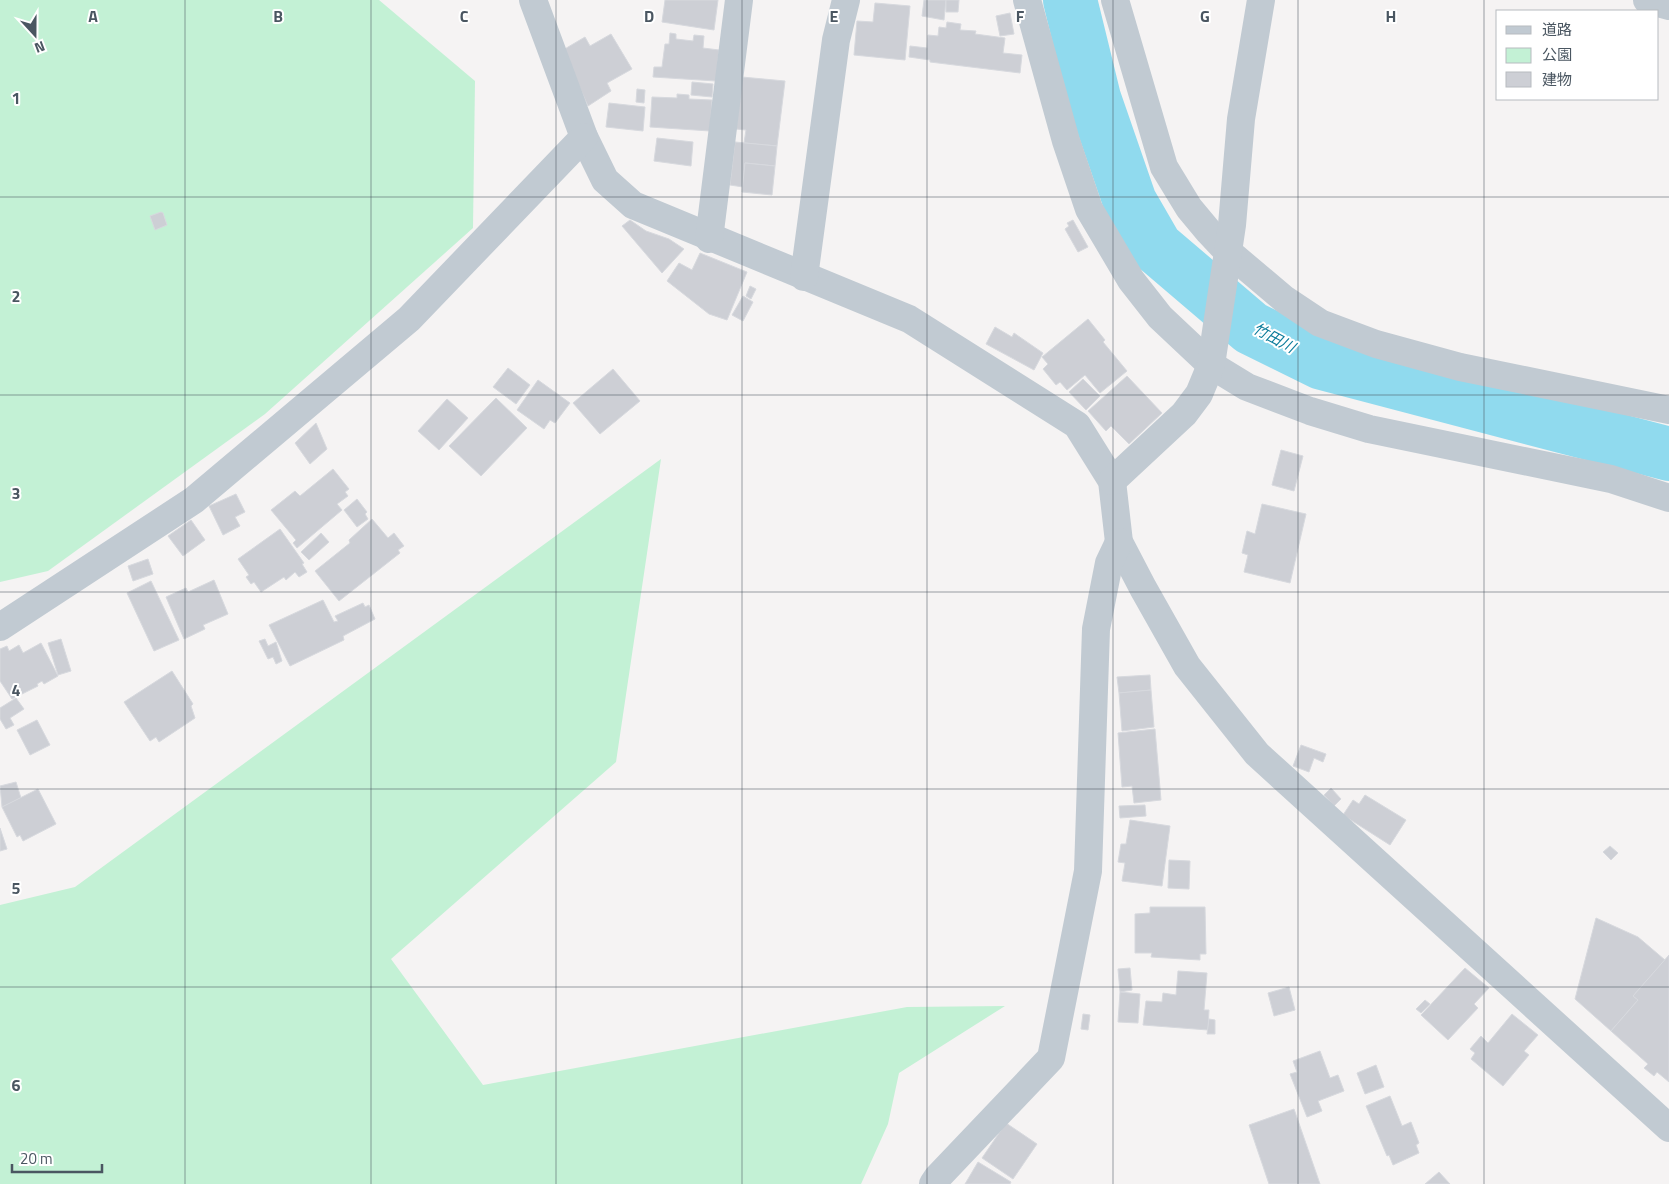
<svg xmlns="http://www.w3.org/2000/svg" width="1669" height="1184" font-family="'Titillium Web','Noto Sans JP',sans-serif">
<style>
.green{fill:#c3f1d5}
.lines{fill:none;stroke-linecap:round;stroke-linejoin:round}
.river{stroke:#90daee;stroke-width:54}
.building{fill:#cdcfd5;stroke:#d7d9de}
.minor{stroke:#c1cad2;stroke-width:28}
.grid{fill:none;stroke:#4a5661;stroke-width:1;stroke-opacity:0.55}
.labels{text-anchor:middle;stroke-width:4;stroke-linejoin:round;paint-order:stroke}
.water-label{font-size:15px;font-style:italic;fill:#0c7c9b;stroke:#fff}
.grid-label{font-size:16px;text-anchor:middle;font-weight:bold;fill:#4a5661;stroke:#fff;stroke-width:4;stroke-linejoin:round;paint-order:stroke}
</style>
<rect width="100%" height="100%" fill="#f5f3f3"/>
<g class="green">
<path d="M0 0H379L475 81 473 228 265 414 48 571 0 582Z"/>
<path d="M661 459 616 762 391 959 483 1085 907 1007 1005 1006 899 1073 888 1124 861 1184H0V905L75 887Z"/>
</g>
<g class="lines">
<path class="river" d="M1070 0 1094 98 1130 202 1156 247 1251 328 1322 363 1669 454"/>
</g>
<g class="building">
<path d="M665 0H718L714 30 662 22Z"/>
<path d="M924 0H946L944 20 922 16Z"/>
<path d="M946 0H959L958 12H946Z"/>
<path d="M875 3 910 6 905 60 854 55 857 21 873 22Z"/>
<path d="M1010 13 1014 34 1000 36 996 16Z"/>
<path d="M947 22 961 24 960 30 976 31 975 34 1005 38 1003 53 1022 55 1020 73 930 62V60L909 57 910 46 927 48 928 35 938 36 939 27 946 28Z"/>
<path d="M670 33 676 34V39L693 41 694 35 704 36 703 48 719 50 716 81 653 77 654 67H662L665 44H669Z"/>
<path d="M611 34 632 69 607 83 611 91 588 106 563 50 585 37 590 46Z"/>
<path d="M742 77 785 81 777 146 744 143 746 130 736 129Z"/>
<path d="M692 82 713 84 712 97 691 95Z"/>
<path d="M637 89 645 90 644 103 636 102Z"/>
<path d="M677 94 689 95V99L712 100 710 131 650 127 652 97 677 98Z"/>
<path d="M609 103 645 107 643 131 606 127Z"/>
<path d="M657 138 693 142 691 166 654 161Z"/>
<path d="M735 142 777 146 775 166 745 163 743 187 730 185Z"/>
<path d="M745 163 775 166 772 195 742 192Z"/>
<path d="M161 212 163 213 167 225 155 230 150 216Z"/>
<path d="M630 220 646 231 669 239 684 249 662 273 622 226Z"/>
<path d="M1073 220 1088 247 1078 252 1065 229 1069 226 1067 223Z"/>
<path d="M700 253 747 272 727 320 709 314 667 281 679 263 692 270Z"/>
<path d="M750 286 756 289 751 299 746 296Z"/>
<path d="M743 296 753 302 743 321 732 315Z"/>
<path d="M1088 319 1105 340 1103 342 1127 371 1100 393 1085 375 1067 390 1060 382 1056 385 1043 369 1048 364 1042 357Z"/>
<path d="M995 327 1012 337 1014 333 1043 353 1034 370 986 344Z"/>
<path d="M508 368 530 385 516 404 493 387Z"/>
<path d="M613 369 640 401 600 434 573 403Z"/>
<path d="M1127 376 1162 413 1129 444 1111 426 1106 431 1088 411Z"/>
<path d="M1083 379 1100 396 1086 410 1069 392Z"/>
<path d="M538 380 570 403 555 423 550 420 544 429 517 410Z"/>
<path d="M496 398 527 428 481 476 449 446Z"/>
<path d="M447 399 468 418 439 450 418 431Z"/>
<path d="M316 423 327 449 310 464 295 443Z"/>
<path d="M1281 450 1303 456 1294 491 1272 485Z"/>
<path d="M333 469 349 489 345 492 348 496 337 504 342 510 297 548 293 543 296 540 271 510 295 491 300 496Z"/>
<path d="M236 494 245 512 235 517 240 526 223 535 209 506Z"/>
<path d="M357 499 367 512 365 514 368 519 357 527 344 510Z"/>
<path d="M1262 504 1306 514 1290 583 1244 572 1248 555 1242 553 1247 531 1255 534Z"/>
<path d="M372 519 388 538 394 533 404 546 398 550 400 553 339 601 315 571 350 543 349 540Z"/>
<path d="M191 520 205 540 183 556 168 536Z"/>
<path d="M280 529 304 563 302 564 307 572 299 577 295 572 286 580 284 577 261 592 254 582 251 584 246 577 249 575 238 559Z"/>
<path d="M321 533 329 542 309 560 301 552Z"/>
<path d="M148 559 153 574 133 581 128 566Z"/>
<path d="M214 580 228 614 203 625 205 629 184 639 166 597 186 588 188 592Z"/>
<path d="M151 581 179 640 154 651 127 593Z"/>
<path d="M323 600 334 622 338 621 335 616 363 603 365 607 369 605 375 619 343 636 344 640 290 666 269 625Z"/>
<path d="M61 639 71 671 58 675 48 643Z"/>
<path d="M265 639 268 646 276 642 282 661 276 664 273 657 268 659 259 641Z"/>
<path d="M41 643 58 676 44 684 42 681 37 684 38 686 12 699 0 681V649L7 646 9 651 19 645 23 653Z"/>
<path d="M172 671 193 704 191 706 195 718 159 742 156 737 150 741 124 702Z"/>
<path d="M1150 675 1151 690 1119 693 1117 677Z"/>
<path d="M1151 690 1154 727 1122 731 1119 693Z"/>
<path d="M16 698 24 709 10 718 14 725 6 729 0 719V708Z"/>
<path d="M37 720 50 745 30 755 17 730Z"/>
<path d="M1155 729 1161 800 1134 803 1132 786 1122 787 1118 733Z"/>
<path d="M1301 745 1326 754 1323 762 1314 758 1309 772 1293 766Z"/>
<path d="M16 782 21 798 2 807 0 786Z"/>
<path d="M1331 788 1341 799 1334 806 1324 795Z"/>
<path d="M38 789 56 824 23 841 20 835 17 837 2 807Z"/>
<path d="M1365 795 1406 820 1390 845 1343 815 1353 800 1359 804Z"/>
<path d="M1145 805 1146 816 1120 818 1119 806Z"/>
<path d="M1130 820 1170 826 1162 886 1122 881 1125 863 1118 862 1121 844H1126Z"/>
<path d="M0 828 7 849 0 851Z"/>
<path d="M1610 846 1618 853 1611 860 1603 852Z"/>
<path d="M1169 860 1190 861 1189 889 1168 888Z"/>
<path d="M1150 907H1205L1206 954H1200V960L1151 957 1152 953H1135V914L1150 913Z"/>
<path d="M1596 918 1638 937 1665 960 1633 996 1638 1000 1611 1031 1575 999Z"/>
<path d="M1669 955V1082L1657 1072 1654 1076 1644 1068 1648 1064 1611 1031 1638 1000 1633 996Z"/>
<path d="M1130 968 1132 990 1120 992 1118 969Z"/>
<path d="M1465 968 1489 988 1474 1004 1478 1008 1448 1040 1421 1015Z"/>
<path d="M1178 971 1207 973 1204 1010H1209L1208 1030 1143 1025 1146 1001 1162 1002 1163 993 1176 995Z"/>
<path d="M1289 987 1295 1010 1274 1016 1268 993Z"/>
<path d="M1120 992 1140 994 1138 1023 1118 1022Z"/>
<path d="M1425 1000 1430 1004 1421 1013 1416 1009Z"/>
<path d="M1083 1014 1090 1015 1088 1030 1081 1029Z"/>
<path d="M1512 1014 1538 1035 1524 1051 1529 1055 1503 1086 1471 1059 1475 1053 1470 1049 1481 1036 1488 1043Z"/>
<path d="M1209 1019 1215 1020V1034H1207Z"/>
<path d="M1320 1051 1330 1078 1338 1075 1344 1091 1318 1101 1322 1111 1307 1117 1290 1074 1297 1072 1293 1061Z"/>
<path d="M1376 1065 1384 1087 1365 1094 1357 1073Z"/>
<path d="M1390 1096 1402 1126 1411 1122 1419 1143 1416 1145 1419 1153 1393 1165 1389 1155 1387 1156 1366 1106Z"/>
<path d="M1294 1109 1320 1184H1269L1249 1125Z"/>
<path d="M1006 1123 1037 1144 1013 1179 982 1158Z"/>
<path d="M978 1162 1011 1182 1010 1184H965Z"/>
<path d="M1439 1172 1450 1184H1425Z"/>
</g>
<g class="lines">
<g class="minor">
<path d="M533 0 584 137 605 180 633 205 909 319 1077 425 1112 481 1119 542 1143 588 1187 666 1257 754 1669 1128"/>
<path d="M1027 0 1066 141 1089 209 1131 280 1160 317 1211 365 1247 387 1310 411 1369 429 1611 479 1669 498"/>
<path d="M1115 0 1164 167 1189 208 1209 232 1226 250 1284 299 1320 323 1376 344 1460 367 1669 410"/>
<path d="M1647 0 1669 6"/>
<path d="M709 239 739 0"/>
<path d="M804 277 836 40 846 0"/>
<path d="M1112 481 1184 414 1199 394 1211 365 1232 225 1241 119 1261 0"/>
<path d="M0 627 194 500 409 319 584 137"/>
<path d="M933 1184 937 1178 1051 1058 1088 871 1096 629 1109 563 1119 542"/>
</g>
</g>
<path class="grid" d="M185 0V1184M371 0V1184M556 0V1184M742 0V1184M927 0V1184M1113 0V1184M1298 0V1184M1484 0V1184M0 197H1669M0 395H1669M0 592H1669M0 789H1669M0 987H1669"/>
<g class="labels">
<g class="water-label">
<text transform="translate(1274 338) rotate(28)" y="5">竹田川</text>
</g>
</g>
<g class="grid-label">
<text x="93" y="22">A</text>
<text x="278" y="22">B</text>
<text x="464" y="22">C</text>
<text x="649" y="22">D</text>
<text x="834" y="22">E</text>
<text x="1020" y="22">F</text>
<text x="1205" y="22">G</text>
<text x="1391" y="22">H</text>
<text x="16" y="104">1</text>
<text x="16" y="302">2</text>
<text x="16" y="499">3</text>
<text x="16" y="696">4</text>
<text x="16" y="894">5</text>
<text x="16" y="1091">6</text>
</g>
<rect x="1496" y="10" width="162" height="90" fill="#ffffff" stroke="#b7bbc0"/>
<rect x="1506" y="26" width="25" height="8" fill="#c1cad2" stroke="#b7bbc0"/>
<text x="1542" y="35" font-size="15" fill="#4a5661">道路</text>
<rect x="1506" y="48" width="25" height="15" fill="#c3f1d5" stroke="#b7bbc0"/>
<text x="1542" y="60" font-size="15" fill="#4a5661">公園</text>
<rect x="1506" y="72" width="25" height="15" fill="#cdcfd5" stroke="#b7bbc0"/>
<text x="1542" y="85" font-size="15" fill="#4a5661">建物</text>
<g transform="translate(35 35) rotate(159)" stroke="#ffffff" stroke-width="4" paint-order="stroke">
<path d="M0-4L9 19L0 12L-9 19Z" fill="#4a5661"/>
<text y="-8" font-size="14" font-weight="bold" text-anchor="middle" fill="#4a5661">N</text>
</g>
<path d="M12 1164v8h90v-8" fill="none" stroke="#4a5661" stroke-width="2.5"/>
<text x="20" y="1164" font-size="15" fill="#4a5661" stroke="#ffffff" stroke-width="4" paint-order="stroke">20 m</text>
</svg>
